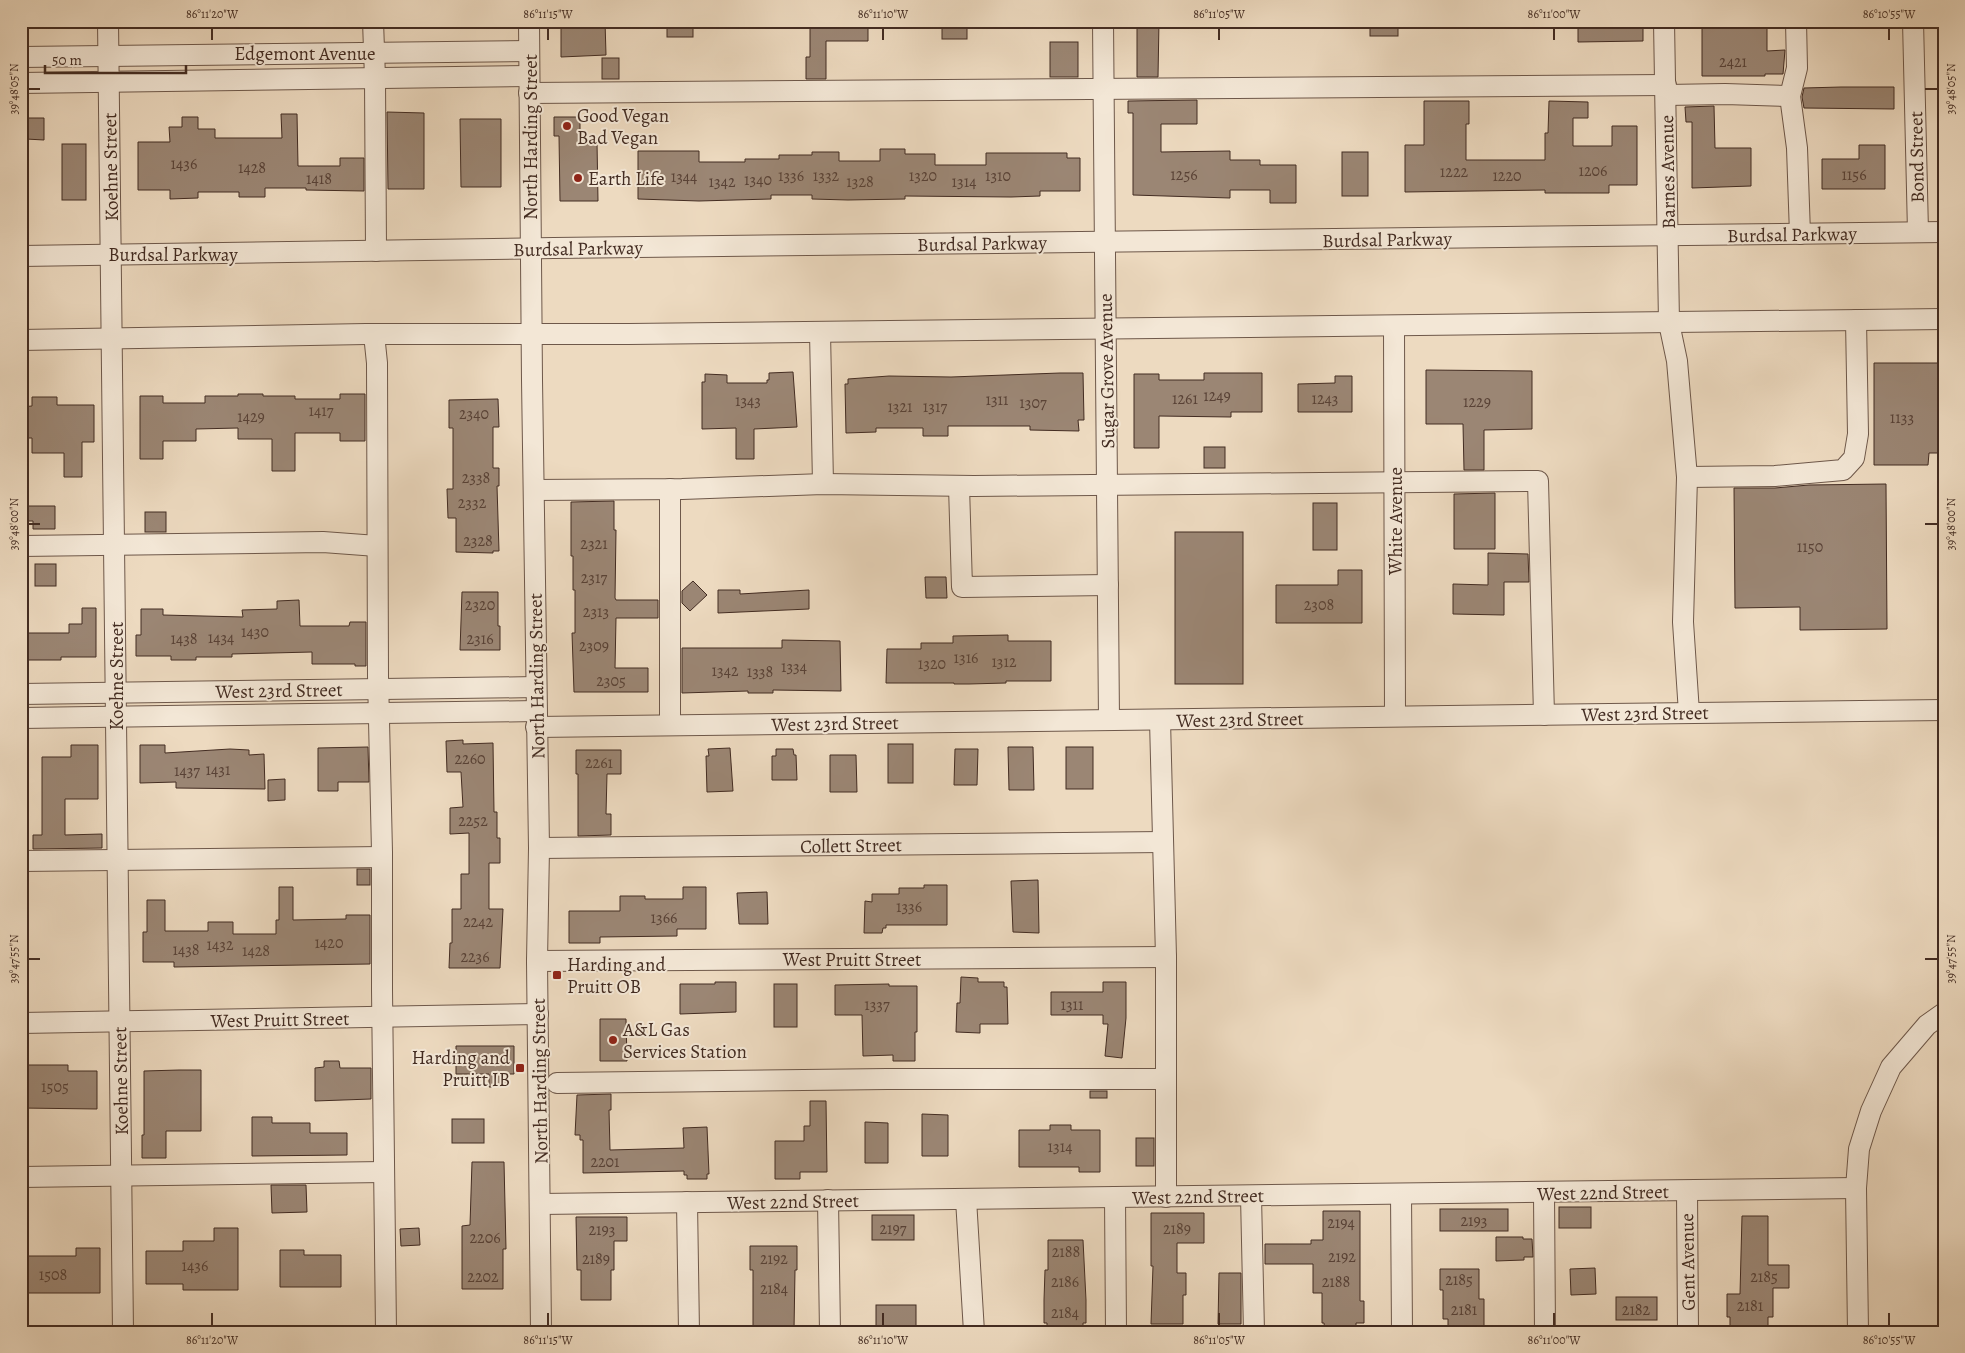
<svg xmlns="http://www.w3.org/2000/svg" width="1965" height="1353" font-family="Alegreya,serif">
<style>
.building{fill:#9b8674;stroke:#432c22}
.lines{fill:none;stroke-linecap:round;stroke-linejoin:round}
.minor-casing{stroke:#6e584a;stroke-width:22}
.minor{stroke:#f3e7d6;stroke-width:20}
.ticks{fill:none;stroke:#432c22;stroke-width:2}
.poi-dot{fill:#8f2418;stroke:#f3e7d6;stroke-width:2}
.labels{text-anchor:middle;stroke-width:4;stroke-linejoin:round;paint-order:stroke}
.number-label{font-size:16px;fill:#594236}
.street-label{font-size:19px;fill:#432c22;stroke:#f3e7d6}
.poi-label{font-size:19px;fill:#432c22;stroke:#f3e7d6;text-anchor:start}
.neatline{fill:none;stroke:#432c22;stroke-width:2}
.ticks-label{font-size:12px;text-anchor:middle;fill:#432c22}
</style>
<rect width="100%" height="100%" fill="#eddac0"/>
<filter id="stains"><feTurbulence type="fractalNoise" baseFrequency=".004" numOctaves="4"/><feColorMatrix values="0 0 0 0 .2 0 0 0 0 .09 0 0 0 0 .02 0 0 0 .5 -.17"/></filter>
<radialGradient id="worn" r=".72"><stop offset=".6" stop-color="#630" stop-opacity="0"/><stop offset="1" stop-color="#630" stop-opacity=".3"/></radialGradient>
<g class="building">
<path d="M561 21H605L606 55 561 57Z"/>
<rect x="667" y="21" width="26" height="16"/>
<path d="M810 21H868V41H826V79H806V57H810Z"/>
<rect x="942" y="21" width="25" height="18"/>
<path d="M1137 21H1159L1158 77H1137Z"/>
<rect x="1370" y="21" width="28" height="15"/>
<path d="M1578 21H1643V41L1578 42Z"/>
<path d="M1702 21H1767V51L1785 50 1783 74H1765V76H1702Z"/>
<rect x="1050" y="42" width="28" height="35"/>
<rect x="602" y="58" width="17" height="21"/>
<path d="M1841 87H1894V109L1804 108 1802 97 1804 88Z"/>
<path d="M1197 100V124H1161V152L1230 151V160H1260V165H1296V203H1270V190H1230V198L1133 195V113H1128V101Z"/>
<path d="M1424 101H1469V124H1466V160H1545V133H1548L1549 101 1588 102V118H1573V146H1612V126H1637V185H1609V193H1545V190L1405 192V145H1424Z"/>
<path d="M1714 106 1715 148H1751V186L1692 188V122H1686L1685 107Z"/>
<path d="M387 112 424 113V189H388Z"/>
<path d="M281 114H297L298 166H340V158H364V191L306 190V188H265V197H239V192H198V198L170 199V190H138V142H170L169 127H182V117H198V129H215V138H282Z"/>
<path d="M554 117H580V142H597L598 201H560L559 136H554Z"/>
<path d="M26 118H44V140L26 139Z"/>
<path d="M460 119H501V187H461Z"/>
<rect x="62" y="144" width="24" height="56"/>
<path d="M1859 145H1885V189H1822V159H1859Z"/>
<path d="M880 149H905V154H935V165H986V153H1067V158H1080V191H1040V196L1011 197 905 196V199L848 200 812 199V195H771V199L699 201 638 199V151H699V162H745V159H779V155H812V152H839V161H880Z"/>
<rect x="1342" y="152" width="26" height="44"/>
<path d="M1874 363H1944V453H1929L1928 465H1874Z"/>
<path d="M1426 370 1532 371V429L1484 430V470H1464L1463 424H1426Z"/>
<path d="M793 372 797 427 754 429V459H736V428L702 429V382H705V374L727 375V383H767V380H769V373Z"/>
<path d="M1060 373H1083L1084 420H1078L1079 431 1030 430V426H948V436H923V428H876V432L846 433 845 384H848V379L889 376 951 377Z"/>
<path d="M1204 373H1262V412H1231V417L1159 416V448H1134V374H1159V380H1204Z"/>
<path d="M1335 376H1352V412H1298V384L1335 383Z"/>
<path d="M238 394H263V396H295V399H340V394H365V441H340V433H295V471H272V439H238V428L196 429V441H163V459H140V396H163V403H205V396H238Z"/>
<path d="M32 397H57V405H94V442H82V477H64V453H32V438H21V407L32 406Z"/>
<path d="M498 399 499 427H493V468H499V486H497L499 551H493V553L456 552V518H448L447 489H453V428H449V400Z"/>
<rect x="1204" y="447" width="21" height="21"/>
<path d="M1886 484 1887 629 1800 630V607L1735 608 1734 488H1775L1809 485Z"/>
<path d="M1495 493V549H1454V494Z"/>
<path d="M614 501V530H616L615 598 616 600H658V618H616L615 668H648V692H574L572 633H575V590H573V556H571V502Z"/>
<rect x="1313" y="503" width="24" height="47"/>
<path d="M21 506H55V529H33V521H21Z"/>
<rect x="145" y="512" width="21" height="20"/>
<rect x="1175" y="532" width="68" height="152"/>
<path d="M1488 553 1528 554 1529 582H1504V615L1453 614V584L1488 585Z"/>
<rect x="35" y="564" width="21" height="22"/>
<path d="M1338 570H1362V623H1276V585H1338Z"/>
<path d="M925 577H946L947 598H926Z"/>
<path d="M693 581 707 595 690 611 682 603V591Z"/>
<path d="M718 590H740V594L809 590V609L718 613Z"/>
<path d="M462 592H498V626H500V650H460Z"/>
<path d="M299 600 300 626H349L350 622H366V666H355V664H312V652L232 654V657H196V660H171V656H136V635H141V609H163V615L243 617 242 610 277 609V601Z"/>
<path d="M82 608H96V657H61V660H21V633H69V624H82Z"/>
<path d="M1008 635V641H1051V681H1006V683L969 684H954V683H886L887 649H921V643H953V636Z"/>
<path d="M782 640 840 641 841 691 773 690V693H748V691L682 693V648H782Z"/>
<path d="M463 740V744L493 743 494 812H497V838H500V863H489V909H503L500 968H449L450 943H452V909H461V874H469V833L450 834V808L463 807 461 772H447L446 741Z"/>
<rect x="888" y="744" width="25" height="39"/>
<path d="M71 745H98V799H65V835L102 834V848L33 849V835H42V757H71Z"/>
<path d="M140 745H165V753L230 749 249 750V755L264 754 265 789 176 788V782L140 783Z"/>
<path d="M368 747 369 782H338V791H318V748Z"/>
<path d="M1008 747H1033L1034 790H1009Z"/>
<rect x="1066" y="747" width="27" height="42"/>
<path d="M730 748 733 791 707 792 706 756H709L708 749Z"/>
<path d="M776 749H793L794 755H796L797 780H772V756H776Z"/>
<path d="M955 749H978L977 785H954Z"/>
<path d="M576 750H621V774H607L606 814H611V835L578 836V774H576Z"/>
<path d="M830 755H856L857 792H830Z"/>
<path d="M285 779V800L268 801V780Z"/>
<rect x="357" y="869" width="13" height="16"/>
<path d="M1038 880 1039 933 1013 932 1011 881Z"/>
<path d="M924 885H947V925H886V928H883L882 933H864L865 901 872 902V894H899V888H924Z"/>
<path d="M279 887H293V920L346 919V915H370V964L174 967V962H143V932H147V900H165V931H208V922H233V934H276V920H279Z"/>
<path d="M683 887H706V929H677V936L600 937V943H569V911H620V896H645V899H683Z"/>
<path d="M767 892 768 924H739L737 893Z"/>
<path d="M961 977 978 978V982H1004V987H1007L1008 1024H980V1033L956 1032 957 1003H960Z"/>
<path d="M715 982H736V1012L680 1014V984H715Z"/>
<path d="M1103 982H1126V1018L1122 1058 1105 1056 1108 1024H1103V1015H1051V992H1103Z"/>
<rect x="774" y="984" width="23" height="43"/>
<path d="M889 984V986H917V1032H915V1061H893V1055L863 1056 862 1015H835V985Z"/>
<path d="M600 1019H626L627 1061H600Z"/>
<path d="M456 1046H514V1074H505V1087H489V1074H456Z"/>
<path d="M324 1061H339L340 1068H371V1099L315 1101V1068L324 1067Z"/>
<path d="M21 1065H68V1071H97V1109L21 1108Z"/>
<path d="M179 1070H201V1131H166V1158H142V1135H144V1071Z"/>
<rect x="1090" y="1091" width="17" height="7"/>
<path d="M611 1094V1110H609L610 1150 684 1148 683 1128 707 1127 709 1174H707V1179H687V1175H684V1171L583 1173V1140H580V1135H575L577 1095Z"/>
<path d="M810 1101H826L827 1172H800V1179H775V1141H804V1126H810Z"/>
<path d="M922 1114 948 1115V1156H922Z"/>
<path d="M252 1117H272V1123H310V1133H347V1155L252 1156Z"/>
<rect x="452" y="1119" width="32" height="24"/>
<path d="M865 1122 888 1123V1163H865Z"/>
<path d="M1050 1125H1071V1130H1100V1172H1079V1167H1019V1130H1050Z"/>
<rect x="1136" y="1138" width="18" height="28"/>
<path d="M472 1162H504L506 1249H503V1289H462V1226L470 1225Z"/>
<path d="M271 1185H306L307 1212 272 1213Z"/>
<rect x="1559" y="1207" width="32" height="21"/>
<rect x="1440" y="1209" width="68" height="22"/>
<path d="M1323 1211H1360V1301H1364V1323H1356V1332H1325L1324 1323H1322V1293H1313V1264H1265V1244H1311V1240H1323Z"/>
<path d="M1151 1213H1204V1243H1177V1273H1186V1295H1183V1324H1151L1153 1266H1151Z"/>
<rect x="872" y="1215" width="42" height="25"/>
<path d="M1742 1216H1768V1265H1789V1288H1773V1317H1768V1332H1730V1317H1727V1294H1740Z"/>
<path d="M576 1217H627V1241H614V1270H611V1300H581V1270H577Z"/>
<path d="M214 1228H238V1290H183V1284H146V1251H183V1241H214Z"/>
<path d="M419 1228 420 1245 401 1246 400 1229Z"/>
<path d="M1496 1237H1523V1239H1532L1533 1257H1524V1260L1496 1261Z"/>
<path d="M1048 1240H1083L1086 1300V1323H1083V1332H1047V1323H1044V1300L1045 1270H1048Z"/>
<path d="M750 1246H797V1270H795L794 1330H753V1270H750Z"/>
<path d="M76 1248H100V1293H21V1256H76Z"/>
<path d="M280 1250H304V1255H341V1287H280Z"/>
<path d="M1595 1268 1596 1294 1571 1295 1570 1269Z"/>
<path d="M1440 1269H1479V1299H1484V1332H1448V1319H1443V1290H1440Z"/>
<path d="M1219 1273H1241V1324H1218Z"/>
<rect x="1616" y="1297" width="41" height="23"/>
<rect x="876" y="1305" width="40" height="24"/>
</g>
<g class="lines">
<g class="minor-casing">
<g id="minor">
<path d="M108 21 123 1332"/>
<path d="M373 21 375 78 376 251"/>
<path d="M529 21 532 380 539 848 537 961 541 1332"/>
<path d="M1103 21 1109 720"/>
<path d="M1664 21 1669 323 1677 361 1687 477 1683 622 1689 713"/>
<path d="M1796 21 1797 68 1790 96 1797 148 1800 234"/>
<path d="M1913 21 1918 232"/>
<path d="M21 57 529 51"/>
<path d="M21 83 529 76"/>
<path d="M529 93 1666 85"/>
<path d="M1666 95 1725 94 1790 96"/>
<path d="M21 256 554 248 1944 232"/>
<path d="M1394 326 1395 716"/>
<path d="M820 332 823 484"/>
<path d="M374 334 377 363 378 676 382 852V990L386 1332"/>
<path d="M21 340 366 334H629L1944 319"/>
<path d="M1687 477 1775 476 1843 470 1854 458 1858 434 1856 320"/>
<path d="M959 486 962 587 1108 585"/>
<path d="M670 489V725"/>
<path d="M534 490 682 489 823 484 974 486 1538 481 1544 715"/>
<path d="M21 546 323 542 377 546"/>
<path d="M21 694 536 687"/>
<path d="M21 718 536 711"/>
<path d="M1160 720 1166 957V1197"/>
<path d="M536 727 1944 710"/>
<path d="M539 848 1163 842"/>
<path d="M21 861 382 857"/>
<path d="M537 961 1166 957"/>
<path d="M21 1023 538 1014"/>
<path d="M557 1083 887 1079H1166"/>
<path d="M21 1177 384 1172"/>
<path d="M1687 1191 1688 1332"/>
<path d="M1544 1193 1545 1332"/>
<path d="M1401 1194 1402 1332"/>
<path d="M1251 1196 1254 1332"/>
<path d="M1115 1197 1116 1332"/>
<path d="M966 1199 974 1332"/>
<path d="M828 1200 830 1332"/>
<path d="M687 1202 689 1332"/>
<path d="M540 1204 1856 1188"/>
<path d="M1858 1332 1856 1188 1859 1149 1871 1111 1891 1067 1927 1025 1944 1013"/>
</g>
</g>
<use href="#minor" class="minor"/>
</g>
<path class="ticks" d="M212 28V40M548 28V40M883 28V40M1219 28V40M1554 28V40M1889 28V40M28 89H40M1925 89H1938M28 524H40M1925 524H1938M28 959H40M1925 959H1938M212 1313V1326M548 1313V1326M883 1313V1326M1219 1313V1326M1554 1313V1326M1889 1313V1326"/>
<g class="poi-dot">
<circle cx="567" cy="126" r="5"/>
<circle cx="578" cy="178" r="5"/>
<rect x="552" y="970" width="10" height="10" rx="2.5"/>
<circle cx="613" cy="1040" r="5"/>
<rect x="515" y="1063" width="10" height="10" rx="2.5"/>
</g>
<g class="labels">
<g class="number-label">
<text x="1733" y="67">2421</text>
<text x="184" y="169">1436</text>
<text x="252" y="173">1428</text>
<text x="1593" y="176">1206</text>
<text x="1454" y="177">1222</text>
<text x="1184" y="180">1256</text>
<text x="1854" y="180">1156</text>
<text x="791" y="181">1336</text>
<text x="826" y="181">1332</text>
<text x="923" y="181">1320</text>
<text x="998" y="181">1310</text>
<text x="1507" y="181">1220</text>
<text x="684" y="182">1344</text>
<text x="319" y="184">1418</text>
<text x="758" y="185">1340</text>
<text x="722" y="187">1342</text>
<text x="860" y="187">1328</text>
<text x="964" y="187">1314</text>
<text x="1217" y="401">1249</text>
<text x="1185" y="404">1261</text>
<text x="1325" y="404">1243</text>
<text x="997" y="405">1311</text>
<text x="748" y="406">1343</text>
<text x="1477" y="407">1229</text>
<text x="1033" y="408">1307</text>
<text x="900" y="412">1321</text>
<text x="935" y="412">1317</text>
<text x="321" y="416">1417</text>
<text x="474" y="419">2340</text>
<text x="251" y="422">1429</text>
<text x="1902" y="423">1133</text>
<text x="476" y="483">2338</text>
<text x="472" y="508">2332</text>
<text x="478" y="546">2328</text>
<text x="594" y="549">2321</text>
<text x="1810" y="552">1150</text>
<text x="594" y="583">2317</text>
<text x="480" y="610">2320</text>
<text x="1319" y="610">2308</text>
<text x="596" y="617">2313</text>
<text x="255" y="637">1430</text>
<text x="221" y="643">1434</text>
<text x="184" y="644">1438</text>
<text x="480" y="644">2316</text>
<text x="594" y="651">2309</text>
<text x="966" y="663">1316</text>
<text x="1004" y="667">1312</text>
<text x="932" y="669">1320</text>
<text x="794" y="672">1334</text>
<text x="725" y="676">1342</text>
<text x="760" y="677">1338</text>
<text x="611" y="686">2305</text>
<text x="470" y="764">2260</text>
<text x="599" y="768">2261</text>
<text x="218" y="775">1431</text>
<text x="187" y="776">1437</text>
<text x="473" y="826">2252</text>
<text x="909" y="912">1336</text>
<text x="664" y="923">1366</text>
<text x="478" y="927">2242</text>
<text x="329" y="948">1420</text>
<text x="220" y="950">1432</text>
<text x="186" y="955">1438</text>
<text x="256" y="956">1428</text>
<text x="475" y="962">2236</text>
<text x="877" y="1010">1337</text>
<text x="1072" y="1010">1311</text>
<text x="55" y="1092">1505</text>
<text x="1060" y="1152">1314</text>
<text x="605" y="1167">2201</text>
<text x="1474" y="1226">2193</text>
<text x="1341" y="1228">2194</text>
<text x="893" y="1234">2197</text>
<text x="1177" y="1234">2189</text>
<text x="602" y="1235">2193</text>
<text x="485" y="1243">2206</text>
<text x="1066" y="1257">2188</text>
<text x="1342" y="1262">2192</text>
<text x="596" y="1264">2189</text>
<text x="774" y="1264">2192</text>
<text x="195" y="1271">1436</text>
<text x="53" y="1280">1508</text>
<text x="483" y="1282">2202</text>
<text x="1764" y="1282">2185</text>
<text x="1459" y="1285">2185</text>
<text x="1065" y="1287">2186</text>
<text x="1336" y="1287">2188</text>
<text x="774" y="1294">2184</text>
<text x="1750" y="1311">2181</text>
<text x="1464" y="1315">2181</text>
<text x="1636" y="1315">2182</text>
<text x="1065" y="1318">2184</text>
</g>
<g class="street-label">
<text x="305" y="60">Edgemont Avenue</text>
<text transform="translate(530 137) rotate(-90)" y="7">North Harding Street</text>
<text transform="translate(1916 157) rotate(-91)" y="7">Bond Street</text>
<text transform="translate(110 167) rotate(-91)" y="7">Koehne Street</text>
<text transform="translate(1667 172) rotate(-91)" y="7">Barnes Avenue</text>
<text transform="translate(1792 234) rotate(-1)" y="7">Burdsal Parkway</text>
<text transform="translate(1387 239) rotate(-1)" y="7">Burdsal Parkway</text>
<text transform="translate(982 243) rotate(-1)" y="7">Burdsal Parkway</text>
<text transform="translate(578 248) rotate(-1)" y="7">Burdsal Parkway</text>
<text x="173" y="261">Burdsal Parkway</text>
<text transform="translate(1106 371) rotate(-91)" y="7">Sugar Grove Avenue</text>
<text transform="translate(1395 521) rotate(-90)" y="7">White Avenue</text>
<text transform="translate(116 676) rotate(-90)" y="7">Koehne Street</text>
<text transform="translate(536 676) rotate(-91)" y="7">North Harding Street</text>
<text transform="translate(279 690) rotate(-1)" y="7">West 23rd Street</text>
<text transform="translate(1645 713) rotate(-1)" y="7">West 23rd Street</text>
<text transform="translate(1240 719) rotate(-1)" y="7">West 23rd Street</text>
<text transform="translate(835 723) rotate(-1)" y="7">West 23rd Street</text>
<text transform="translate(851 845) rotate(-1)" y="7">Collett Street</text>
<text x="852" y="966">West Pruitt Street</text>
<text transform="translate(280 1019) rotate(-1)" y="7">West Pruitt Street</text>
<text transform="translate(120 1081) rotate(-91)" y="7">Koehne Street</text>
<text transform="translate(539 1081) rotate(-91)" y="7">North Harding Street</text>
<text transform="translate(1603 1192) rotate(-1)" y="7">West 22nd Street</text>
<text transform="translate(1198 1196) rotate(-1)" y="7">West 22nd Street</text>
<text transform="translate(793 1201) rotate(-1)" y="7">West 22nd Street</text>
<text transform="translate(1687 1262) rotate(-91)" y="7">Gent Avenue</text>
</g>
<g class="poi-label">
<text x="577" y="122">Good Vegan<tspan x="577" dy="22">Bad Vegan</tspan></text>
<text x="588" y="185">Earth Life</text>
<text x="567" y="971">Harding and<tspan x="567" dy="22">Pruitt OB</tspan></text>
<text x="623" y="1036">A&amp;L Gas<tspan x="623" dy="22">Services Station</tspan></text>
<text x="510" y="1064" text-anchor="end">Harding and<tspan x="510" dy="22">Pruitt IB</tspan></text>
</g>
</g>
<rect width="1965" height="1353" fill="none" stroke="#eddac0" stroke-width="55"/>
<path d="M45 65v8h141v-8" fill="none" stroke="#432c22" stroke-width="2.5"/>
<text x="52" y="65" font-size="15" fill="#432c22" stroke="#f3e7d6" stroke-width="4" paint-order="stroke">50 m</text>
<rect x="28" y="28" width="1910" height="1298" class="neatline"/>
<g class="ticks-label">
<text x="212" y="18">86°11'20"W</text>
<text x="548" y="18">86°11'15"W</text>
<text x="883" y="18">86°11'10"W</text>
<text x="1219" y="18">86°11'05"W</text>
<text x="1554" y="18">86°11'00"W</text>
<text x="1889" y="18">86°10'55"W</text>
<text transform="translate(14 89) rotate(-90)" y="4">39°48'05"N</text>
<text transform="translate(1951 89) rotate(-90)" y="4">39°48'05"N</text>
<text transform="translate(14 524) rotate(-90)" y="4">39°48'00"N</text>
<text transform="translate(1951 524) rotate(-90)" y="4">39°48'00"N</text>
<text transform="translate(14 959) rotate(-90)" y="4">39°47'55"N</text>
<text transform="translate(1951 959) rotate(-90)" y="4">39°47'55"N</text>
<text x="212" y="1344">86°11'20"W</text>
<text x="548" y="1344">86°11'15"W</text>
<text x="883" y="1344">86°11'10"W</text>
<text x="1219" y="1344">86°11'05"W</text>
<text x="1554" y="1344">86°11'00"W</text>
<text x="1889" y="1344">86°10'55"W</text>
</g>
<rect width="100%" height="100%" filter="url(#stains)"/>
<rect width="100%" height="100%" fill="url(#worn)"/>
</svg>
